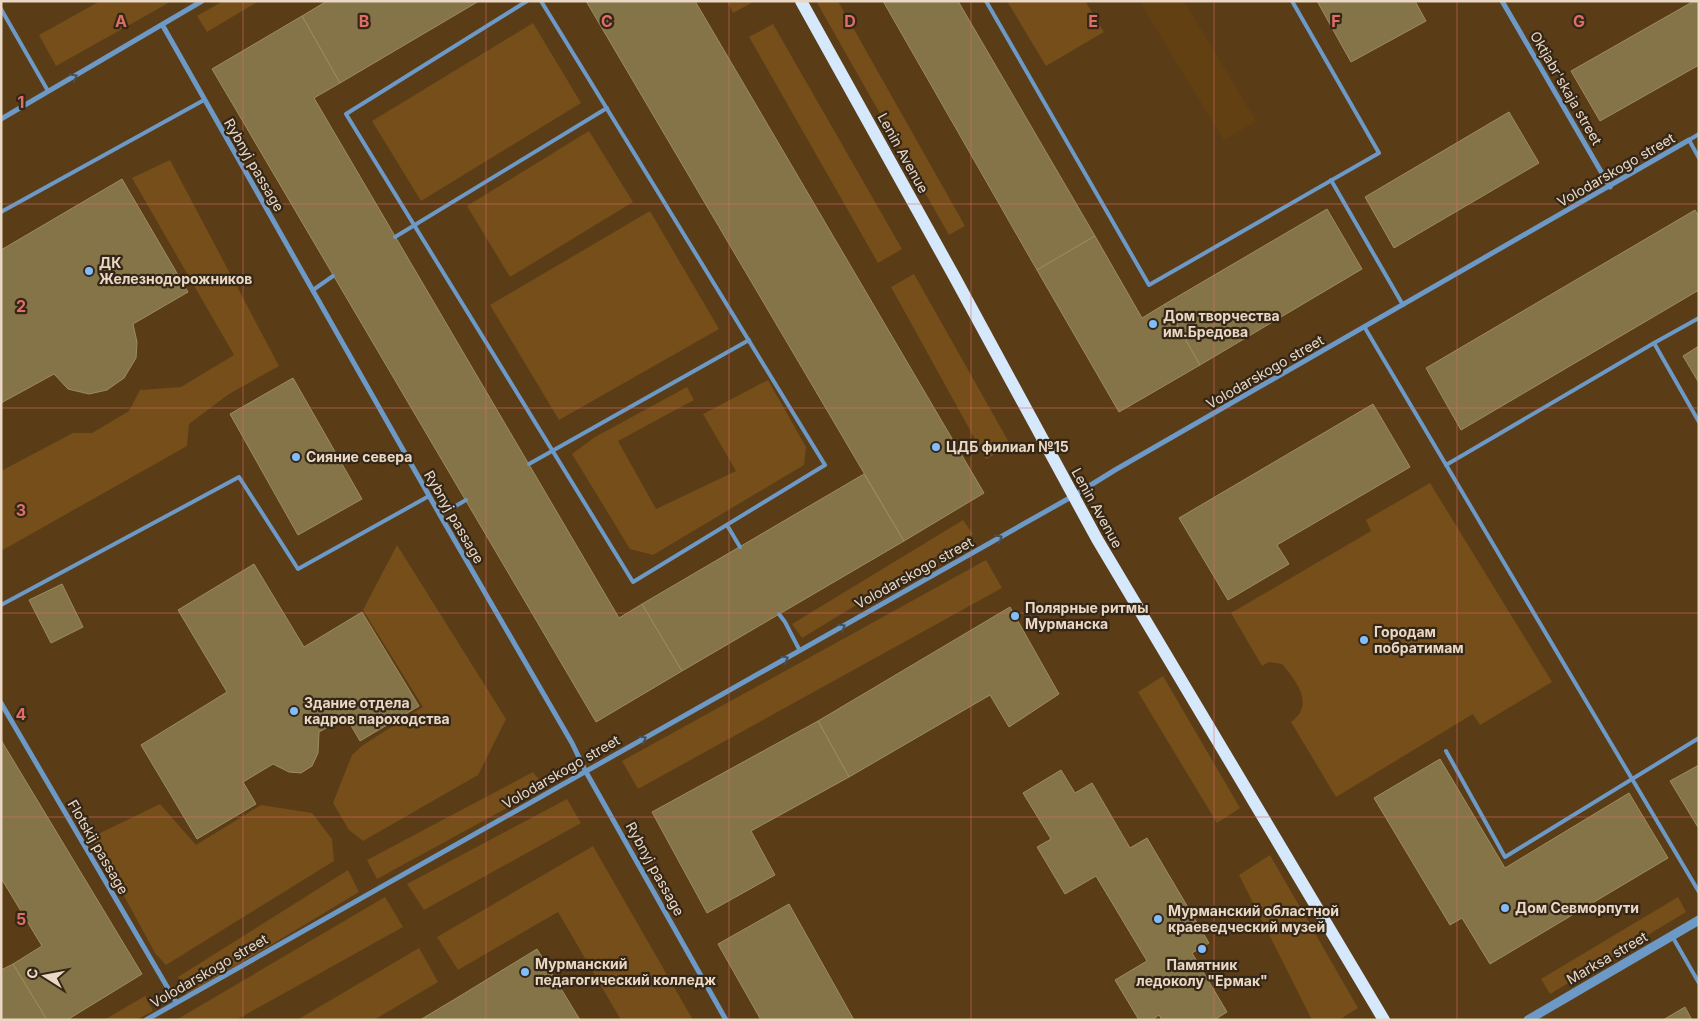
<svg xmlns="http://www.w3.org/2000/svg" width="1700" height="1021" font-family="Inter,sans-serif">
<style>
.built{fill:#634012}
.green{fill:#754e1a}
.building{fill:#857447;stroke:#9d8c5e}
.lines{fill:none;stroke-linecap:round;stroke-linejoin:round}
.service{stroke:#6d99c7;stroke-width:4}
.minor{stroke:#6d99c7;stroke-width:5}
.tertiary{stroke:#6d99c7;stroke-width:9}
.primary{stroke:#d6e8fb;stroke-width:12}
.oneway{stroke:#484f55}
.grid{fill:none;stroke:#de6e66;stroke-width:1;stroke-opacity:0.55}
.poi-dot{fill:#81bdfa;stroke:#342717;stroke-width:2}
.labels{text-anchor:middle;stroke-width:4.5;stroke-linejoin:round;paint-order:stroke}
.street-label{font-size:14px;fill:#ead8c4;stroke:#342717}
.poi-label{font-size:14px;font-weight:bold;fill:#ead8c4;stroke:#342717;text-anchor:start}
.grid-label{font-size:16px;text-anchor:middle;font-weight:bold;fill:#de6e66;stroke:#342717;stroke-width:4.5;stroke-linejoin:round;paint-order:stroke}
</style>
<rect width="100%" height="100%" fill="#5a3c17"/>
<path class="built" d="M1139 1H1184L1256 121 1224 140Z"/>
<g class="green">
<path d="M100 1H172L56 66 39 35Z"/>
<path d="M223 1H259L207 32 197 16Z"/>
<path d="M727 1H755L733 13Z"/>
<path d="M816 1H838L965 226 949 235Z"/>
<path d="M1007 1H1085L1104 32 1046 66Z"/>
<path d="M533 23 581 103 421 201 372 121Z"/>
<path d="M773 24 902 249 878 263 749 37Z"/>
<path d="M589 131 633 202 510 277 467 206Z"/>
<path d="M170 160 279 366 229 394 189 424 187 446 1 551V471L73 433H92L129 411 140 390 181 387 234 355 132 178Z"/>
<path d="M650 211 719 329 559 420 490 305Z"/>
<path d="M914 274 1011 446 986 459 891 287Z"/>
<path d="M768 380 806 447 804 465 653 555 630 549 572 454 595 437 687 387 694 400 618 441 656 509 736 471 703 414Z"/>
<path d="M1430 483 1552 682 1480 725 1473 714 1336 797 1291 722C1315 705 1297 682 1282 664L1269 662 1262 666 1231 613 1371 531 1366 520Z"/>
<path d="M963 520 973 534 802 638 792 624Z"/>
<path d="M397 545 506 719 478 775 363 841 349 830 333 803 352 755 363 745 423 707 363 610Z"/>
<path d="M986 560 1002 588 638 789 622 761Z"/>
<path d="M1163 676 1240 808 1217 823 1138 692Z"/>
<path d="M533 772 545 787 377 879 367 860Z"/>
<path d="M567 799 581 823 424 910 407 884Z"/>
<path d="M160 804 196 845 261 805 312 813 332 839 334 861 166 965 155 953 92 837Z"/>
<path d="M593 846 693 1020H621L558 912 458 970 437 937Z"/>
<path d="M1270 855 1358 1008 1339 1020H1312L1239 875Z"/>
<path d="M348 870 359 892 187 995 178 977Z"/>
<path d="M385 897 403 927 236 1020H176Z"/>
<path d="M1678 897 1686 912 1550 994 1541 979Z"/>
<path d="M419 948 438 982 374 1020H297Z"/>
<path d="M145 996 153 1011 136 1020H104Z"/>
</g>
<g class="building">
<path d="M327 1H479L340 83 302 16Z"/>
<path d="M586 1H695L984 493 904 541Z"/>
<path d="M883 1H958L1095 236 1037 270Z"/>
<path d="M1317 1H1415L1426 21 1351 62Z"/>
<path d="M1694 1H1699V65L1600 121 1571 71Z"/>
<path d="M302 16 340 83 314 98 619 618 642 604 682 671 596 722 212 69Z"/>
<path d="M1509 112 1539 163 1394 248 1365 197Z"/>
<path d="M122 179 188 292 133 324 137 342 136 358 124 378 107 390 89 394 68 389 54 374 1 403V250Z"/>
<path d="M1327 209 1362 269 1200 365 1165 304Z"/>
<path d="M1695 210 1699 217V290L1461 430 1426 368Z"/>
<path d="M1095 236 1142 318 1165 304 1200 365 1119 412 1037 270Z"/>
<path d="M1699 346V383L1683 356Z"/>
<path d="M293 378 362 499 298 535 230 414Z"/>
<path d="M1373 404 1410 467 1277 545 1289 564 1228 600 1179 518Z"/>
<path d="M864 474 904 541 682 671 642 604Z"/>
<path d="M254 564 304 647 362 612 419 706 360 741 346 717 319 732 318 753 312 766 301 773 289 772 273 764 243 782 256 804 197 839 141 745 227 692 178 610Z"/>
<path d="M62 584 83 627 51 643 29 600Z"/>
<path d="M1010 607 1059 694 1009 727 990 695 849 777 818 721Z"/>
<path d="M818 721 849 777 751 831 775 875 707 913 652 812Z"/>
<path d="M1 740 142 974 67 1020H47L13 964 42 946 1 878Z"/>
<path d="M1440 759 1505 868 1629 793 1668 858 1490 964 1462 918 1450 925 1374 798Z"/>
<path d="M1699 765V829L1670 781Z"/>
<path d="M1061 770 1075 793 1092 783 1130 848 1147 838 1209 943 1192 953 1227 1012 1214 1020H1162L1159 1015 1152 1020H1139L1115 980 1147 961 1096 876 1065 894 1037 847 1051 839 1023 793Z"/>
<path d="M789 904 854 1020H761L718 944Z"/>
<path d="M537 949 580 1020H420L460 996Z"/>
<path d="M13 964 47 1020H1V970Z"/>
<path d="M1685 1007 1692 1020H1663Z"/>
</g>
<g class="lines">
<g class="service">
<path d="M527 1 346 114 633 582 825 465 541 1"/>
<path d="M986 1 1149 285 1379 153 1292 1"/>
<path d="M1 9 48 91"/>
<path d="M1699 134 1689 140 1699 158"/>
<path d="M1331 180 1403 305"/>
<path d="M1 212 204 100"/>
<path d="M395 237 607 108"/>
<path d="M313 290 333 276"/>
<path d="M1365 328 1699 892"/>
<path d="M1654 343 1699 318"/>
<path d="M529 464 749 340"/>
<path d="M1446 465 1654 343 1699 422"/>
<path d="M440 515 466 500"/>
<path d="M727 525 740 547"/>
<path d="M1 605 239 477 298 569 429 496"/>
<path d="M779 614 785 622 800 651"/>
<path d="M1446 751 1505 857 1699 738"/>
<path d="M1672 936 1699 983"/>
</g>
<g class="minor">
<path d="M1502 1 1610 187"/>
<path d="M163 26 440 515 572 743 586 772 726 1020"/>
<path d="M1 119 202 1"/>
<path d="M1 703 176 1002"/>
<path d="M146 1020 1073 496 1115 470 1689 140"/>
</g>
<path class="tertiary" d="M1528 1020 1699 920"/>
<path class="primary" d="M801 1 954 276 1097 539 1384 1020"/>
</g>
<defs><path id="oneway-chevron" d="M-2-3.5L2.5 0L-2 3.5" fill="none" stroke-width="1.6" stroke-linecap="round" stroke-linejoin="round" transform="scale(1.25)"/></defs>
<g class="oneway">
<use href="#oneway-chevron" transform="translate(74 77) rotate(-30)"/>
<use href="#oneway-chevron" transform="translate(999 538) rotate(-30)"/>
<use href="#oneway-chevron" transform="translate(842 627) rotate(-29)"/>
<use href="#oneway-chevron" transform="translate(785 659) rotate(-29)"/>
<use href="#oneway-chevron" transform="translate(643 739) rotate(-29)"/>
</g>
<path class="grid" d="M243 1V1020M486 1V1020M729 1V1020M971 1V1020M1214 1V1020M1457 1V1020M1 204H1699M1 408H1699M1 613H1699M1 817H1699"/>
<g class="poi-dot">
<circle cx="89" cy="271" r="5"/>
<circle cx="1153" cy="324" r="5"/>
<circle cx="936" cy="447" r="5"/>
<circle cx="296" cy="457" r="5"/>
<circle cx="1015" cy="616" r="5"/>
<circle cx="1364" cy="640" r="5"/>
<circle cx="294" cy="711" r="5"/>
<circle cx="1505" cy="908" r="5"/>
<circle cx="1158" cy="919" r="5"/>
<circle cx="1202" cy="949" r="5"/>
<circle cx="525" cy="972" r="5"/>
</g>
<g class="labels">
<g class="street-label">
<text transform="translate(1566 88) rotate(60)" y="5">Oktjabr'skaja street</text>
<text transform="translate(903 153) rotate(61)" y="5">Lenin Avenue</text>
<text transform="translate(254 165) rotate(60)" y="5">Rybnyj passage</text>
<text transform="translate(1616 170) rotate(-30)" y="5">Volodarskogo street</text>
<text transform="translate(1265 372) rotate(-30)" y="5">Volodarskogo street</text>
<text transform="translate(1097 508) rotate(61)" y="5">Lenin Avenue</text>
<text transform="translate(454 517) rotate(60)" y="5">Rybnyj passage</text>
<text transform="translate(914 573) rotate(-29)" y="5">Volodarskogo street</text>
<text transform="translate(561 772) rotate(-30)" y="5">Volodarskogo street</text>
<text transform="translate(98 847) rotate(60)" y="5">Flotskij passage</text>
<text transform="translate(655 869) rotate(61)" y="5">Rybnyj passage</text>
<text transform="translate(1607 958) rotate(-30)" y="5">Marksa street</text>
<text transform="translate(209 971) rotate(-30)" y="5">Volodarskogo street</text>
</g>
<g class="poi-label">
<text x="99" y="268">ДК<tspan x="99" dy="16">Железнодорожников</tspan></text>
<text x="1163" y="321">Дом творчества<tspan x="1163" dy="16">им.Бредова</tspan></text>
<text x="946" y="452">ЦДБ филиал №15</text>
<text x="306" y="462">Сияние севера</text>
<text x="1025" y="613">Полярные ритмы<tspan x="1025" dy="16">Мурманска</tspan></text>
<text x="1374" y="637">Городам<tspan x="1374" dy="16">побратимам</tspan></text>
<text x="304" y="708">Здание отдела<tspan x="304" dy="16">кадров пароходства</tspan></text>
<text x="1515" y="913">Дом Севморпути</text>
<text x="1168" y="916">Мурманский областной<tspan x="1168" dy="16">краеведческий музей</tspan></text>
<text x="535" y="969">Мурманский<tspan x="535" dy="16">педагогический колледж</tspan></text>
<text x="1202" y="970" text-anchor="middle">Памятник<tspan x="1202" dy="16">ледоколу "Ермак"</tspan></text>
</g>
</g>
<g class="grid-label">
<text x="121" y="27">A</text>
<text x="364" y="27">B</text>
<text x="607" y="27">C</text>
<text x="850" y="27">D</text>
<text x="1093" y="27">E</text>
<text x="1336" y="27">F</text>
<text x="1579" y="27">G</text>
<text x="21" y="108">1</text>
<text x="21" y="312">2</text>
<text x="21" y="516">3</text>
<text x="21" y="720">4</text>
<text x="21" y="925">5</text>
</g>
<rect width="1700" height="1021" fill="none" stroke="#ead8c4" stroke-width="5"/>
<g transform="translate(45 976) rotate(281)" stroke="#342717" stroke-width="4" paint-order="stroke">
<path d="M0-4L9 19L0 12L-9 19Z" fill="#ead8c4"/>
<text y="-8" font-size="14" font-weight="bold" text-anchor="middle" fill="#ead8c4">С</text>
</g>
</svg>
